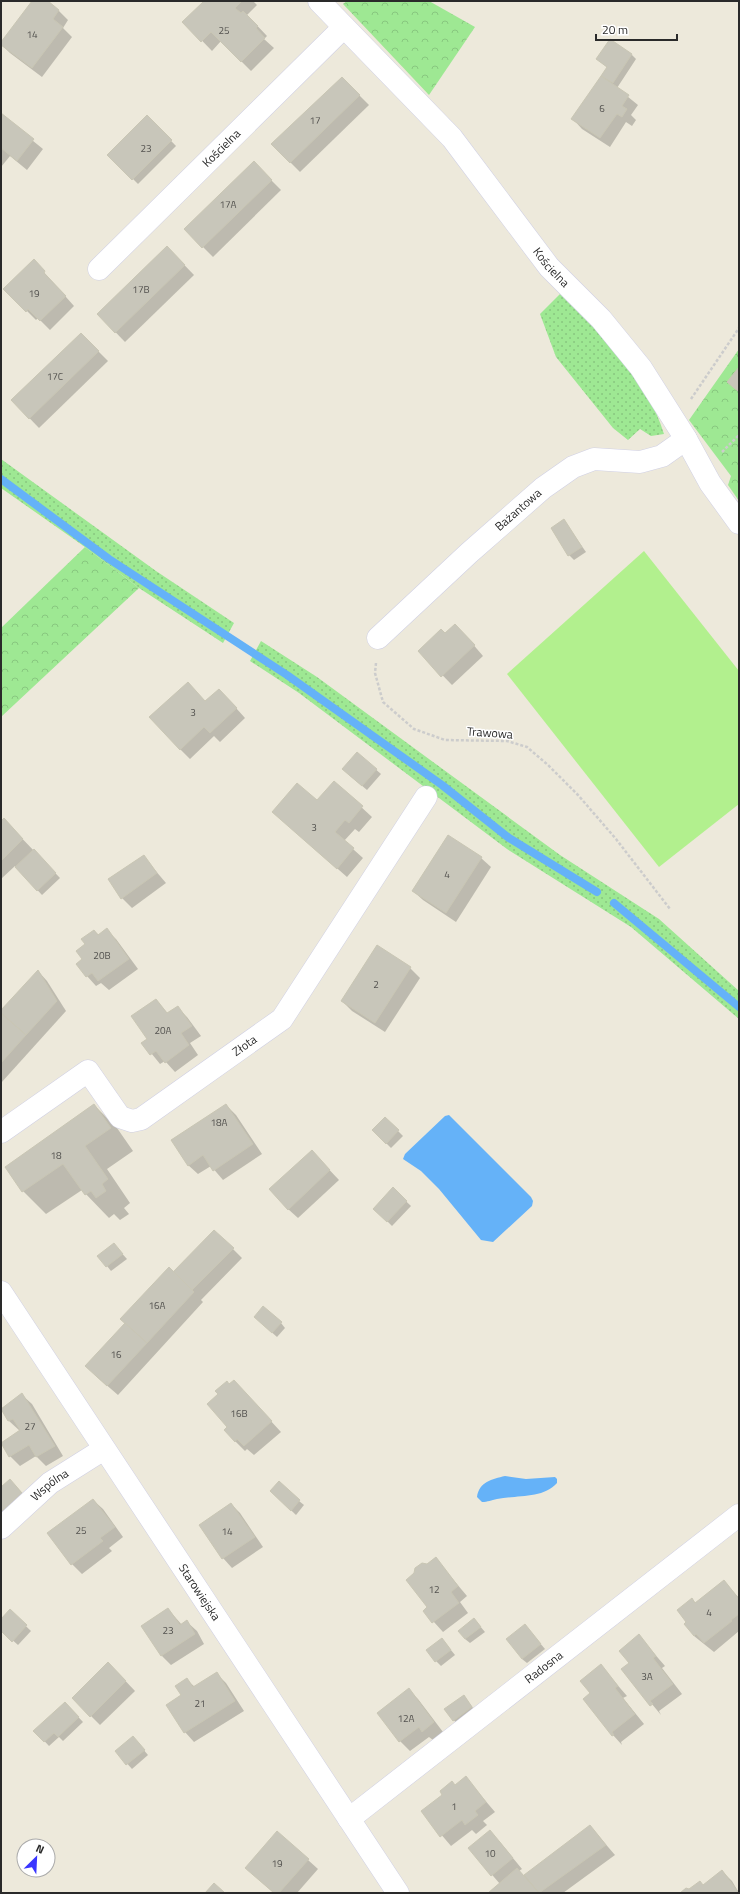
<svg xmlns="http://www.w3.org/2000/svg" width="740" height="1894" font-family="'Titillium Web',sans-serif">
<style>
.grass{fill:url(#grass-dots)}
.forest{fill:url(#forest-crowns)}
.pitch{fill:#b2f08e}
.water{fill:#65b2f8}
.shadow{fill:#0003}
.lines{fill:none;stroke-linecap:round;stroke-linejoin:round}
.stream{stroke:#65b2f8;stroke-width:8}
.building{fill:#c8c6ba;stroke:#c9c6b4}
.street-casing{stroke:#d0d0e4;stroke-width:23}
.path{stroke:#ccc;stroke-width:2.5;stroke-dasharray:3 2;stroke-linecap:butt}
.street{stroke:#fff;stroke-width:22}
.labels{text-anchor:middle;stroke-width:3;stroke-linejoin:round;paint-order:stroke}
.number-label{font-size:10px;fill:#52514e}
.street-label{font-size:12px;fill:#2a2a2a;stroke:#fff}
</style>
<defs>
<pattern id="grass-dots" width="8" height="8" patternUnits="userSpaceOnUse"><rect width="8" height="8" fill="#9ee893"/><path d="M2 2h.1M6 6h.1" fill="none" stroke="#88c77f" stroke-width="1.8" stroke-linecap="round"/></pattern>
<pattern id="forest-crowns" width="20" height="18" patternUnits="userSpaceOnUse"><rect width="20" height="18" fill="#9ee893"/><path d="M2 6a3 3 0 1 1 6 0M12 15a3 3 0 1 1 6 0" fill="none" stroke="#88c77f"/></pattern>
</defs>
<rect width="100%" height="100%" fill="#ede9db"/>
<g class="grass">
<path d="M562 292C601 334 647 377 664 434L651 436 640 429 628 440 613 428 556 357 540 314Z"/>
<path d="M1 459 156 571 234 623 223 643 139 588 85 547 1 488Z"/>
<path d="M261 641 317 677 560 855 659 919 739 991V1019L631 927 507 849 299 693 250 661Z"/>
</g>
<g class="forest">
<path d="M347 1H429L475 27 429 95 343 4Z"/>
<path d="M739 349V501L728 485 731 476 689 420Z"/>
<path d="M85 547 139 588 1 717V628Z"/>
</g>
<path class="pitch" d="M644 551 739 671V804L659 867 507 674Z"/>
<g class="water">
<path d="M449 1115 531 1197 533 1201 532 1206 493 1242 481 1240 439 1189 421 1171 403 1159 405 1154 445 1116Z"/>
<path d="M505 1476 526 1479 555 1477 557 1479V1483C543 1499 516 1495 497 1499 491 1500 488 1502 482 1502L477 1497C479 1482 492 1479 505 1476Z"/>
</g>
<g class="shadow">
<path d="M34 1H46L59 11 68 20 63 28 72 37 42 77 10 53 1 44Z"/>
<path d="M205 1H253L257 5 247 15 267 36 264 39 274 48 251 71 221 41 212 51 184 22Z"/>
<path d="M632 55 636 59 617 88 638 105 631 115 636 120 632 126 626 122 610 147 582 129 573 119 605 78 608 68 597 59Z"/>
<path d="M342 78 369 105 300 172 272 144Z"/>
<path d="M1 115 43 149 27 170 10 156 1 167Z"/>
<path d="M147 116 176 146 138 184 109 155Z"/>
<path d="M263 172 281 190 213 257 185 229Z"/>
<path d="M167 247 194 275 125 342 98 314Z"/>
<path d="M34 261 74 306 50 330 38 318 36 320 5 289Z"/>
<path d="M81 334 108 361 39 428 12 400Z"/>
<path d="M564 521 586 552 574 560 569 555Z"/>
<path d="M445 635H465L483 656 452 685 419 651Z"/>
<path d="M228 699 245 718 220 742 214 736 190 759 180 749 205 702Z"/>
<path d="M357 753 381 774 367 790 348 774Z"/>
<path d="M334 782 372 817 359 832 355 829 344 841 363 858 347 877 273 812 317 802Z"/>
<path d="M1 820 13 829 60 878 42 895 15 866 1 879Z"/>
<path d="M143 856 166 883 132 908 122 898Z"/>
<path d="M481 858 491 867 456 922 423 900 413 891Z"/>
<path d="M106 930 116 939 138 969 109 990 101 983 96 986 87 976 84 960 86 945 94 931 99 935Z"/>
<path d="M377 947 410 968 420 978 385 1032 352 1011 342 1001Z"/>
<path d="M38 971 47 981 66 1011 1 1083V1012Z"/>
<path d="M156 1000 168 1014 177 1007 187 1017 201 1036 190 1043 198 1055 175 1072 165 1061 160 1064 143 1043 149 1039Z"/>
<path d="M94 1105 117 1128 133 1151 107 1169 130 1203 124 1208 129 1214 120 1220 114 1214 109 1218 82 1190 46 1214 23 1191Z"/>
<path d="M226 1105 236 1115 262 1154 223 1180 211 1166 198 1174 188 1165Z"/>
<path d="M385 1118 403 1136 391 1148 373 1130Z"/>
<path d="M321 1161 339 1180 298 1218 288 1209Z"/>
<path d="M393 1189 411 1206 392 1226 375 1209Z"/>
<path d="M118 1249 127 1259 111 1271 99 1256Z"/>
<path d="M233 1249 242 1258 201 1300 203 1302 118 1395 96 1376 173 1273Z"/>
<path d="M260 1322 281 1323 285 1328 277 1337Z"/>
<path d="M234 1381 281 1432 254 1455 247 1449 245 1451 235 1441 228 1427 229 1385Z"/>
<path d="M22 1395 32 1404 63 1456 46 1466 36 1456 20 1466 10 1456 20 1431 9 1421 2 1410Z"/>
<path d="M15 1485 26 1498 1 1521V1489Z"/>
<path d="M271 1491 299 1501 304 1505 296 1515Z"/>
<path d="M93 1500 103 1509 123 1537 109 1548 112 1551 82 1574 72 1564Z"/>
<path d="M231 1504 240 1513 263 1547 232 1568 223 1558Z"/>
<path d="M435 1558 467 1596 460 1602 468 1613 443 1632 424 1611 428 1607 427 1565Z"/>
<path d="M724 1581 739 1598V1631L714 1652 694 1636 688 1623 692 1600 696 1603Z"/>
<path d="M168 1609 182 1625 187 1622 197 1631 204 1644 171 1665 162 1656Z"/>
<path d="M10 1611 31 1631 18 1645 1 1630V1620Z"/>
<path d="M474 1619 485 1632 470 1643 465 1639Z"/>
<path d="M529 1630 545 1649 527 1663 522 1659Z"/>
<path d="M639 1636 665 1666 662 1668 682 1694 659 1711 661 1715 623 1669 630 1663Z"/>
<path d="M446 1644 455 1655 441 1666 436 1661Z"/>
<path d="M601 1666 627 1696 623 1698 644 1724 621 1742 622 1745 613 1735 592 1693Z"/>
<path d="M118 1673 135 1691 100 1725 73 1698Z"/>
<path d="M217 1674 226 1683 244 1711 194 1742 185 1732 183 1695 187 1680 195 1687Z"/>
<path d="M408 1690 418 1699 443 1732 433 1740 429 1737 410 1751 400 1741 379 1713Z"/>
<path d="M464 1696 476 1712 458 1725 445 1710Z"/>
<path d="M65 1703 83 1722 63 1741 59 1737 49 1746 35 1731Z"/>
<path d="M137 1742 148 1755 132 1769 116 1751Z"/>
<path d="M466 1778 495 1812 483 1821 487 1825 476 1834 472 1830 451 1846 422 1812Z"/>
<path d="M590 1826 615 1855 563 1893H490L500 1884 469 1848 499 1841 522 1869 519 1871 524 1876Z"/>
<path d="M277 1832 318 1869 297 1893H274L256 1877Z"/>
<path d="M722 1871 732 1881 739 1893H682L703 1886Z"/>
</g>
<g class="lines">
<g class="stream">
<path d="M1 479 109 559 287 675 442 785 509 838 597 892"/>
<path d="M614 903 739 1007"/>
</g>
</g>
<g class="building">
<path d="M32 1H48L59 10 53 19 63 27 32 68 1 45V42Z"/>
<path d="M204 1H242L235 8 241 13 243 11 258 26 256 28 265 38 241 62 211 32 201 42 182 22Z"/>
<path d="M610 39 632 54 613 83 601 76 607 67 596 59Z"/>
<path d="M601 76 629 95 622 106 627 109 622 117 617 114 600 138 571 119Z"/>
<path d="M342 77 360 95 290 163 271 144Z"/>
<path d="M1 113 34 139 17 161 1 148Z"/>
<path d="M147 115 172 140 132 180 107 155Z"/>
<path d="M254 161 272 180 202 248 184 229Z"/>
<path d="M167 246 185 265 115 333 97 314Z"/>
<path d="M34 259 45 271 44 273 66 296 40 321 28 309 26 312 3 289Z"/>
<path d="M81 333 99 351 29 419 11 400Z"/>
<path d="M739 367V392L727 382Z"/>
<path d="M564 519 582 547 568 556 551 528Z"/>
<path d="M455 624 475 645 441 677 418 651 441 629 445 633Z"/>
<path d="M188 682 205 701 219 689 237 708 210 733 204 727 180 750 149 717Z"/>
<path d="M357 752 377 769 362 786 342 769Z"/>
<path d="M334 781 363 806 349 823 345 820 335 832 354 848 337 869 272 812 297 783 317 800Z"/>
<path d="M4 818 23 839 1 861V819L2 820Z"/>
<path d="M448 835 482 857 446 913 412 891Z"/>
<path d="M34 849 56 873 37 891 15 867Z"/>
<path d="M144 855 157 873 121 899 108 879Z"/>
<path d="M107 928 129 959 98 981 92 973 86 977 76 964 82 959 76 951 85 944 81 939 94 930 98 935Z"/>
<path d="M377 945 411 967 375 1023 341 1001Z"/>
<path d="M38 970 57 1001 26 1035 1 1013V1010Z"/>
<path d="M156 999 167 1013 178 1006 192 1026 181 1033 189 1045 165 1063 156 1051 150 1055 141 1043 147 1039 131 1016Z"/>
<path d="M1 1013 26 1035 1 1063Z"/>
<path d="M94 1104 111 1128 85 1146 108 1179 102 1184 106 1191 96 1198 91 1191 85 1195 63 1164 22 1192 5 1167Z"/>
<path d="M226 1104 253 1144 213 1171 203 1155 188 1166 171 1140Z"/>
<path d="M385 1117 399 1130 386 1144 372 1130Z"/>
<path d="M312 1150 330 1170 288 1210 269 1189Z"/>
<path d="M393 1187 407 1201 387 1222 373 1209Z"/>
<path d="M214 1230 234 1248 192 1290 173 1272Z"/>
<path d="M114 1243 123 1254 106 1267 97 1256Z"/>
<path d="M169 1267 194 1292 147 1343 120 1319Z"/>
<path d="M263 1306 282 1322 272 1333 254 1317Z"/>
<path d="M125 1323 147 1343 107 1386 85 1366Z"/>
<path d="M234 1380 272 1421 244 1446 237 1439 235 1442 224 1430 227 1427 207 1404 218 1394 215 1391 227 1381 229 1384Z"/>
<path d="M22 1393 55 1446 36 1457 29 1445 9 1457 1 1443 20 1430 13 1419 8 1421 1 1409Z"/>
<path d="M10 1479 22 1493 1 1512V1487Z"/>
<path d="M279 1481 300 1500 291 1511 270 1491Z"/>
<path d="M93 1499 115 1527 100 1538 103 1541 71 1565 47 1533Z"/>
<path d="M231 1503 255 1537 222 1559 199 1525Z"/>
<path d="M436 1557 458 1586 451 1592 459 1603 432 1623 423 1611 427 1607 406 1580 414 1573 415 1568 422 1563 427 1564Z"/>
<path d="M724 1580 739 1599V1614L731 1620 732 1621 704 1643 696 1634 694 1636 684 1624 686 1622 677 1610 692 1598 695 1603Z"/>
<path d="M168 1608 180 1625 187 1620 195 1634 161 1656 141 1626Z"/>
<path d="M10 1609 27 1625 12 1642 1 1631V1619Z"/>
<path d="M474 1618 481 1627 465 1639 458 1631Z"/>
<path d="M525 1624 541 1644 522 1659 506 1639Z"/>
<path d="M639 1634 656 1656 653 1658 673 1684 650 1701 653 1704 650 1706 621 1669 629 1663 619 1651Z"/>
<path d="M442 1638 451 1650 435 1662 426 1650Z"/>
<path d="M108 1662 126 1681 90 1717 72 1698Z"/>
<path d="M601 1664 618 1686 615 1688 635 1714 612 1732 614 1735 612 1736 583 1699 590 1693 580 1681Z"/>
<path d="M217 1672 235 1701 184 1733 166 1705 181 1695 175 1686 187 1678 193 1687Z"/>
<path d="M409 1688 434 1722 422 1732 419 1727 399 1742 377 1713Z"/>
<path d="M464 1695 472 1707 453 1721 444 1709Z"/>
<path d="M65 1702 79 1717 58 1737 54 1733 44 1742 33 1731Z"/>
<path d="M133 1736 145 1750 126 1765 115 1751Z"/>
<path d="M466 1776 486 1802 475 1811 478 1815 465 1825 462 1820 440 1837 421 1811 442 1795 440 1791 452 1781 455 1785Z"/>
<path d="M590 1825 606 1845 539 1893 524 1875Z"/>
<path d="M490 1830 513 1858 491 1876 468 1848Z"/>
<path d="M277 1831 309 1859 279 1893H274L245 1868Z"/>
<path d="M517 1868 539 1893H488Z"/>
<path d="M722 1870 739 1893H680L686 1888 689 1889 700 1881 703 1885Z"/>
<path d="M214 1883 224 1892V1893H205Z"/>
</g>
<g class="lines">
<g class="street-casing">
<g id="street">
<path id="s1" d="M319 1 452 138 549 267 601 319 641 368 686 439 710 483 739 523"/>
<path id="s2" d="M99 269 344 27"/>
<path id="s3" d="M378 638 469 553 543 488 573 467 594 459 640 462 662 456 686 439"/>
<path id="s4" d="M1 1132 88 1071 120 1117 132 1121 141 1119 282 1019 426 797"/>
<path id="s5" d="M1 1292 398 1893"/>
<path id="s6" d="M1 1528 50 1483 104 1449"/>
<path id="s7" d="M349 1819 739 1515"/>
</g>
</g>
<g class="path">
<path d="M691 399 739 328"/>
<path d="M722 452 739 435"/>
<path d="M376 663 375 673 383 702 414 729 445 740 507 741 527 747 548 765 578 795 616 839 670 909"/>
</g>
<use href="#street" class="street"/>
</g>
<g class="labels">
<g class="number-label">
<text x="224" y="34">25</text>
<text x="32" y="38">14</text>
<text x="602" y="112">6</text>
<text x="315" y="124">17</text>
<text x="146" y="152">23</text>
<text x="228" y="208">17A</text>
<text x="141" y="293">17B</text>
<text x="34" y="297">19</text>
<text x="55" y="380">17C</text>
<text x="193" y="716">3</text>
<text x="314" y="831">3</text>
<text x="447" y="878">4</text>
<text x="102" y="959">20B</text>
<text x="376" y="988">2</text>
<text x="163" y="1034">20A</text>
<text x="219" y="1126">18A</text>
<text x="56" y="1159">18</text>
<text x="157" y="1309">16A</text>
<text x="116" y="1358">16</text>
<text x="239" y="1417">16B</text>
<text x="30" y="1430">27</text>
<text x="81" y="1534">25</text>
<text x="227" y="1535">14</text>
<text x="434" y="1593">12</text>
<text x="709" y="1616">4</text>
<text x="168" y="1634">23</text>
<text x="647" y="1680">3A</text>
<text x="200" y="1707">21</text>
<text x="406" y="1722">12A</text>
<text x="454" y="1810">1</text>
<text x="490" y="1857">10</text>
<text x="277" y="1867">19</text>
</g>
<g class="street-label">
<text dy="4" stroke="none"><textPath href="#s2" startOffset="172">Kościelna</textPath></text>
<text dy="4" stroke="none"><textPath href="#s1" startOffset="354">Kościelna</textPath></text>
<text dy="4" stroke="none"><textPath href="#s3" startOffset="190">Bażantowa</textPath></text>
<text transform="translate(490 733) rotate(4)" y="4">Trawowa</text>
<text dy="4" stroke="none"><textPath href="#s4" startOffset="311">Złota</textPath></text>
<text dy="4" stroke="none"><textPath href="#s6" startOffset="65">Wspólna</textPath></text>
<text dy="4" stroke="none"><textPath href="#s5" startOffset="360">Starowiejska</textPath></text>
<text dy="4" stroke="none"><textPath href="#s7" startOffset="247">Radosna</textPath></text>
</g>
</g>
<rect width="740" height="1894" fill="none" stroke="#2a2a2a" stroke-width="4"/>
<g transform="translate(36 1858) rotate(24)"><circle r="19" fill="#ffffff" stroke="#aaaaaa"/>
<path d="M0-3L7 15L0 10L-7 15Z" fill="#3a36ff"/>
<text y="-6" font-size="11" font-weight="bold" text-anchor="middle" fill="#2a2a2a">N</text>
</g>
<path d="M596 34v6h81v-6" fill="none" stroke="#2a2a2a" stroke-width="2"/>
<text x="602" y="34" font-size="12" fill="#2a2a2a" stroke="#ffffff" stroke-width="3" paint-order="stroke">20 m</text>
</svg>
